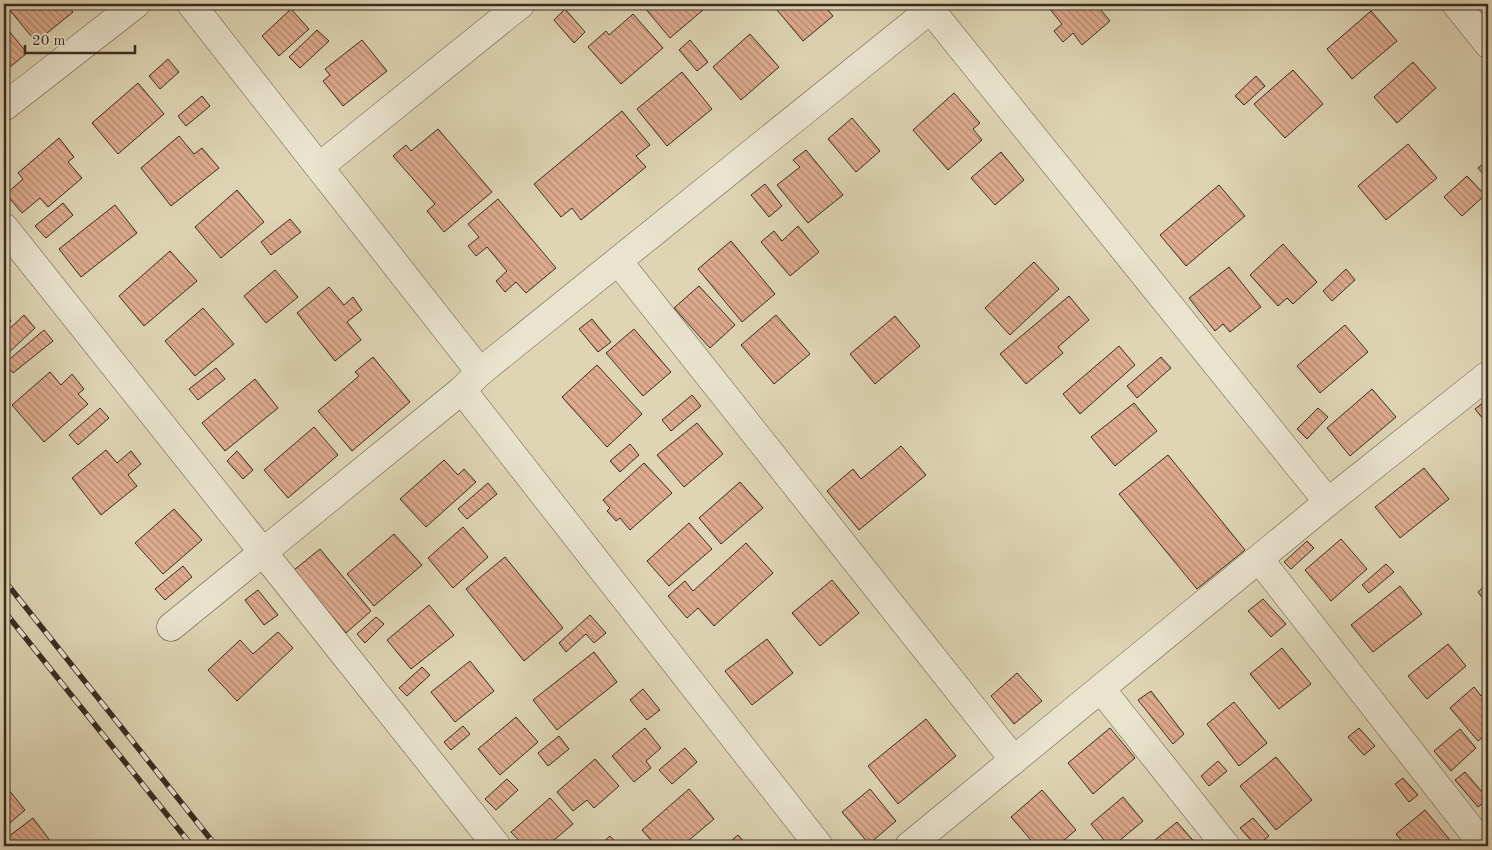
<svg xmlns="http://www.w3.org/2000/svg" width="1492" height="850" font-family="'Old Standard TT',serif">
<style>
.building{fill:url(#building-back-hatch);stroke:#3a2c22}
.lines{fill:none;stroke-linecap:round;stroke-linejoin:round}
.minor-casing{stroke:#635647;stroke-width:29}
.minor{stroke:#eae4cf;stroke-width:28}
.rail-casing{stroke:#3a2c22;stroke-width:5.5}
.rail{stroke:#eae4cf;stroke-width:4;stroke-dasharray:11;stroke-linecap:butt}
</style>
<defs>
<pattern id="building-back-hatch" width="6" height="6" patternUnits="userSpaceOnUse" patternTransform="scale(1.25)"><rect width="6" height="6" fill="#deab8e"/><path d="M-1 5l2 2M0 0l6 6M5-1l2 2" fill="none" stroke="#b58b74"/></pattern>
</defs>
<rect width="100%" height="100%" fill="#dfd5b5"/>
<filter id="stains"><feTurbulence type="fractalNoise" baseFrequency=".004" numOctaves="4"/><feColorMatrix values="0 0 0 0 .2 0 0 0 0 .09 0 0 0 0 .02 0 0 0 .5 -.17"/></filter>
<radialGradient id="worn" r=".72"><stop offset=".6" stop-color="#630" stop-opacity="0"/><stop offset="1" stop-color="#630" stop-opacity=".3"/></radialGradient>
<g class="building">
<path d="M14 4H70L68 6 73 12 36 42 8 8Z"/>
<path d="M648 4H710L670 38 644 7Z"/>
<path d="M772 4H823L833 16 803 41Z"/>
<path d="M1054 4H1096L1110 21 1082 45 1073 33 1063 42 1054 31 1062 24 1049 8Z"/>
<path d="M291 9 309 29 279 56 262 36Z"/>
<path d="M565 9 585 32 574 43 554 20Z"/>
<path d="M1371 11 1397 41 1352 79 1327 49Z"/>
<path d="M633 14 663 48 621 84 588 47 606 31 609 35Z"/>
<path d="M4 25 27 53 4 72Z"/>
<path d="M317 30 329 41 300 68 289 57Z"/>
<path d="M750 34 779 67 741 100 713 67Z"/>
<path d="M362 40 387 71 343 106 323 81 330 75 325 69Z"/>
<path d="M690 40 708 62 697 71 679 50Z"/>
<path d="M168 59 179 72 160 89 149 76Z"/>
<path d="M1413 62 1436 88 1397 123 1374 97Z"/>
<path d="M1293 70 1323 104 1285 138 1254 104Z"/>
<path d="M682 72 712 109 667 146 637 109Z"/>
<path d="M1256 76 1265 86 1244 105 1235 96Z"/>
<path d="M138 83 164 114 118 154 92 123Z"/>
<path d="M954 93 980 123 973 129 982 140 948 170 913 130Z"/>
<path d="M202 96 210 106 186 126 178 116Z"/>
<path d="M622 111 650 145 636 156 646 167 581 220 572 208 561 217 534 184Z"/>
<path d="M852 118 880 151 856 172 828 139Z"/>
<path d="M438 129 492 192 444 232 427 211 435 204 393 156 406 145 411 151Z"/>
<path d="M179 136 194 154 202 148 219 168 171 206 141 168Z"/>
<path d="M59 138 74 157 68 162 82 178 48 207 40 198 22 213 6 194 23 179 18 173Z"/>
<path d="M1408 144 1437 178 1386 220 1358 186Z"/>
<path d="M806 150 843 195 808 223 777 185 800 167 793 160Z"/>
<path d="M1001 152 1024 180 995 205 971 178Z"/>
<path d="M1488 159V180L1478 168Z"/>
<path d="M1467 176 1485 195 1462 216 1444 197Z"/>
<path d="M765 184 782 206 769 217 751 195Z"/>
<path d="M1219 185 1245 216 1186 266 1160 235Z"/>
<path d="M237 190 264 222 221 258 195 227Z"/>
<path d="M498 199 556 268 526 293 516 282 505 292 496 281 507 271 487 247 476 256 468 246 479 237 468 224Z"/>
<path d="M63 203 73 215 46 238 35 226Z"/>
<path d="M115 205 137 233 81 277 59 249Z"/>
<path d="M290 219 301 232 271 255 261 242Z"/>
<path d="M798 226 819 252 790 276 761 242 774 231 782 241Z"/>
<path d="M731 241 775 294 742 322 698 269Z"/>
<path d="M1283 244 1317 282 1293 304 1287 298 1278 306 1250 275Z"/>
<path d="M170 251 197 281 144 326 119 296Z"/>
<path d="M1034 262 1059 289 1010 335 985 308Z"/>
<path d="M1229 267 1261 307 1230 332 1223 324 1215 331 1189 298Z"/>
<path d="M1346 269 1355 280 1332 301 1323 291Z"/>
<path d="M275 270 298 297 266 323 244 296Z"/>
<path d="M699 286 735 325 710 348 674 308Z"/>
<path d="M329 287 344 305 353 297 362 310 347 322 361 340 335 361 297 313Z"/>
<path d="M1069 296 1089 320 1058 347 1063 353 1026 384 1000 354Z"/>
<path d="M203 308 234 344 195 376 165 341Z"/>
<path d="M4 312 11 321 4 327Z"/>
<path d="M24 315 35 328 4 357V334Z"/>
<path d="M776 315 810 354 774 384 741 345Z"/>
<path d="M895 316 920 346 875 384 850 354Z"/>
<path d="M592 319 611 342 598 352 579 329Z"/>
<path d="M1345 325 1368 352 1320 393 1297 366Z"/>
<path d="M634 329 671 372 643 396 606 353Z"/>
<path d="M44 330 53 341 13 373 5 363Z"/>
<path d="M1119 346 1135 365 1080 414 1063 394Z"/>
<path d="M373 357 410 402 352 451 318 411 359 376 355 372Z"/>
<path d="M1161 357 1171 368 1137 398 1127 386Z"/>
<path d="M597 365 642 414 607 447 562 397Z"/>
<path d="M216 368 225 379 198 400 189 389Z"/>
<path d="M50 372 61 385 72 374 84 389 78 394 88 404 44 442 12 405Z"/>
<path d="M255 379 278 408 225 451 202 423Z"/>
<path d="M1372 389 1396 417 1350 456 1327 428Z"/>
<path d="M692 395 701 406 671 431 662 420Z"/>
<path d="M1488 399V425L1475 409Z"/>
<path d="M1134 403 1157 431 1115 466 1091 437Z"/>
<path d="M100 408 109 418 78 445 69 435Z"/>
<path d="M1318 408 1328 417 1307 439 1297 429Z"/>
<path d="M697 423 723 454 684 487 657 455Z"/>
<path d="M314 427 338 455 288 498 264 470Z"/>
<path d="M630 444 639 455 620 472 610 461Z"/>
<path d="M901 446 926 475 859 530 827 491 853 469 861 479Z"/>
<path d="M106 450 117 463 131 451 141 464 128 475 137 486 101 515 72 478Z"/>
<path d="M237 451 253 470 243 479 227 461Z"/>
<path d="M1168 455 1245 550 1197 589 1119 494Z"/>
<path d="M444 460 458 475 464 469 476 482 426 527 400 499Z"/>
<path d="M644 463 672 493 630 530 620 518 616 521 607 511 610 508 603 500Z"/>
<path d="M1424 468 1449 499 1400 538 1375 507Z"/>
<path d="M740 482 763 508 721 544 699 518Z"/>
<path d="M488 483 497 494 467 519 458 509Z"/>
<path d="M174 509 202 540 163 574 135 543Z"/>
<path d="M689 523 712 549 669 586 647 561Z"/>
<path d="M463 527 488 557 453 588 428 558Z"/>
<path d="M394 534 422 565 374 606 347 574Z"/>
<path d="M1341 539 1367 569 1331 601 1305 570Z"/>
<path d="M1307 541 1314 548 1291 569 1284 562Z"/>
<path d="M746 543 773 573 714 626 698 608 687 618 668 596 685 581 693 591Z"/>
<path d="M320 549 371 611 346 633 294 570Z"/>
<path d="M505 557 563 628 524 661 466 589Z"/>
<path d="M1386 564 1394 572 1369 593 1362 585Z"/>
<path d="M183 566 192 577 165 600 155 589Z"/>
<path d="M832 580 859 613 820 646 792 613Z"/>
<path d="M1488 583V598L1485 601 1478 592Z"/>
<path d="M1400 586 1422 614 1373 652 1351 625Z"/>
<path d="M258 590 278 615 264 625 245 600Z"/>
<path d="M1263 599 1286 624 1271 637 1248 611Z"/>
<path d="M429 605 454 635 411 669 387 640Z"/>
<path d="M590 615 606 633 594 643 586 634 566 652 559 643Z"/>
<path d="M376 617 384 624 365 643 357 634Z"/>
<path d="M278 632 293 648 237 701 208 670 240 640 253 654Z"/>
<path d="M767 639 793 673 752 705 725 671Z"/>
<path d="M1448 644 1466 666 1427 699 1408 676Z"/>
<path d="M1282 648 1311 684 1279 709 1250 674Z"/>
<path d="M594 652 617 682 557 730 533 700Z"/>
<path d="M470 661 494 691 455 722 431 692Z"/>
<path d="M422 667 430 675 407 696 399 688Z"/>
<path d="M1017 673 1042 701 1014 724 991 696Z"/>
<path d="M1474 687 1481 696 1488 690V733L1478 741 1450 708Z"/>
<path d="M643 689 660 710 647 720 630 700Z"/>
<path d="M1151 691 1184 734 1173 744 1138 700Z"/>
<path d="M1234 702 1267 743 1239 766 1207 724Z"/>
<path d="M516 717 538 742 500 775 478 749Z"/>
<path d="M926 719 956 756 898 804 868 766Z"/>
<path d="M463 726 470 734 451 750 444 742Z"/>
<path d="M645 728 661 748 646 761 651 768 634 782 612 756Z"/>
<path d="M1110 728 1135 758 1093 794 1068 763Z"/>
<path d="M1359 728 1375 746 1364 755 1348 737Z"/>
<path d="M1460 729 1476 748 1451 771 1434 751Z"/>
<path d="M559 736 569 749 548 766 538 753Z"/>
<path d="M685 748 697 762 672 784 659 770Z"/>
<path d="M1276 757 1312 800 1276 830 1240 786Z"/>
<path d="M595 759 619 786 594 808 587 800 573 811 557 792Z"/>
<path d="M1218 761 1227 771 1209 786 1201 776Z"/>
<path d="M1465 772 1488 799 1478 807 1455 780Z"/>
<path d="M1403 778 1418 795 1409 802 1395 784Z"/>
<path d="M507 779 518 790 496 810 485 799Z"/>
<path d="M4 784 25 810 4 828Z"/>
<path d="M689 789 714 819 682 846H656L642 830Z"/>
<path d="M870 789 896 821 869 844 842 812Z"/>
<path d="M1042 790 1076 830 1057 846H1036L1011 817Z"/>
<path d="M1123 797 1143 821 1113 846H1109L1091 824Z"/>
<path d="M550 798 573 824 547 846H524L511 832Z"/>
<path d="M1425 810 1455 846H1406L1396 834Z"/>
<path d="M33 818 54 846H4V840Z"/>
<path d="M1253 818 1269 836 1256 846 1240 828Z"/>
<path d="M1177 822 1198 846H1160L1155 840Z"/>
<path d="M738 835 748 846H725Z"/>
<path d="M610 836 619 846H599Z"/>
</g>
<g class="lines">
<g class="minor-casing">
<g id="minor">
<path d="M191 4 480 372"/>
<path d="M1456 4 1488 44"/>
<path d="M930 9 1328 502"/>
<path d="M4 107 136 4"/>
<path d="M319 167 521 4"/>
<path d="M4 227 497 846"/>
<path d="M618 261 1014 760"/>
<path d="M462 390 819 846"/>
<path d="M1259 559 1484 846"/>
<path d="M171 627 462 390 480 372 937 4"/>
<path d="M1101 689 1226 846"/>
<path d="M909 846 1328 502 1488 375"/>
</g>
</g>
<use href="#minor" class="minor"/>
<g class="rail-casing">
<g id="rail">
<path d="M4 580 216 846"/>
<path d="M4 611 192 846"/>
</g>
</g>
<use href="#rail" class="rail"/>
</g>
<rect width="1492" height="850" fill="none" stroke="#dfd5b5" stroke-width="20"/>
<rect x="5" y="5" width="1482" height="840" fill="none" stroke="#3a2c22" stroke-width="2.5"/>
<rect x="10" y="10" width="1472" height="830" fill="none" stroke="#3a2c22"/>
<path d="M25 45v8h110v-8" fill="none" stroke="#3a2c22" stroke-width="2.5"/>
<text x="32" y="45" font-size="15" fill="#3a2c22" stroke="#eae4cf" stroke-width="4" paint-order="stroke">20 m</text>
<rect width="100%" height="100%" filter="url(#stains)"/>
<rect width="100%" height="100%" fill="url(#worn)"/>
</svg>
